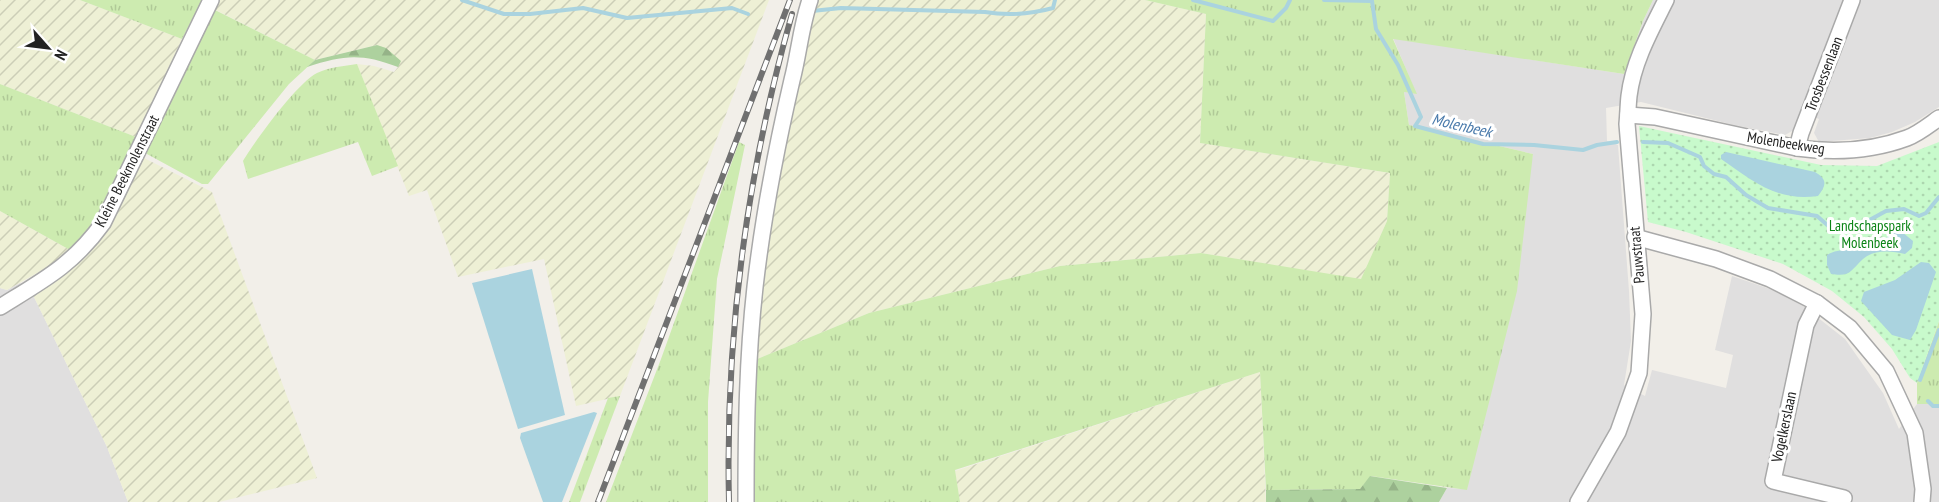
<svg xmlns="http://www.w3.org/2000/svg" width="1939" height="502" font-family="'PT Sans Narrow',sans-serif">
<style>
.residential{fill:#e0dfdf}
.farmland{fill:url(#farmland-furrows)}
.grass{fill:url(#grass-tufts)}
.forest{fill:url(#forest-firs)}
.park{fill:url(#park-dots)}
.water{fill:#aad3df}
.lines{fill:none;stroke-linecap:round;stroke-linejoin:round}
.stream{stroke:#aad3df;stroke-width:4}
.minor-casing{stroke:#a9a9a9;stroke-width:18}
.minor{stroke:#fff;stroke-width:15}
.rail-casing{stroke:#707070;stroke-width:6}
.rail{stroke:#fff;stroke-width:4;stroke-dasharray:11;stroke-linecap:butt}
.labels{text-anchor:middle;stroke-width:6;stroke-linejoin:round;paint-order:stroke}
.street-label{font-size:15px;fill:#222;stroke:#fff}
.park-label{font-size:15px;fill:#0c8416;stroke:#fff}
.water-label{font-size:16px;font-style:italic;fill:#4a7aab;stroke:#fff}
</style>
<defs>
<pattern id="farmland-furrows" width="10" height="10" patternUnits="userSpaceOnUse" patternTransform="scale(1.5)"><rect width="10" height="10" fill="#eef0d5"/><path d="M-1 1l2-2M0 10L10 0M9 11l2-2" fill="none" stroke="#ccceb7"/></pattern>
<pattern id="grass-tufts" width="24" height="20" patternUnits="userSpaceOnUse" patternTransform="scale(1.5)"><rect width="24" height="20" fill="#cdebb0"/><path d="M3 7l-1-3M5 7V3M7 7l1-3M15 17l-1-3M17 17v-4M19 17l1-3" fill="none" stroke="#b0c997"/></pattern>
<pattern id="forest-firs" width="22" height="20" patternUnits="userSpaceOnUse" patternTransform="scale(1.5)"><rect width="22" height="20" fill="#add19e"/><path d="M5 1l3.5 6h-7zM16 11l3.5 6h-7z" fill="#95b388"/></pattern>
<pattern id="park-dots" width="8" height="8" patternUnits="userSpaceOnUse" patternTransform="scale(1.5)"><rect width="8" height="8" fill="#c8facc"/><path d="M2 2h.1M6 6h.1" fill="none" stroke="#acd6af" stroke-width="1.8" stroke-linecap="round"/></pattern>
</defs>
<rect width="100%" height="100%" fill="#f2efe9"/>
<g class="residential">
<path d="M1653 0H1939V107L1915 122 1892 132 1870 138 1819 142 1814 133 1819 119 1802 112 1794 130 1785 135 1734 125 1641 102 1606 108 1607 141 1618 145 1629 291 1631 341 1624 385 1645 396 1652 370 1726 388 1733 355 1715 350 1732 276 1770 289 1803 306 1845 339 1883 393 1899 429 1917 404H1939V502H1439L1447 488 1467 489 1533 154 1409 125 1404 92 1416 93 1393 38 1624 74 1643 21Z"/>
<path d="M20 283 33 295 107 447 128 502H0V288L7 290Z"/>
</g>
<g class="farmland">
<path d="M0 0H80L182 39 136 137 0 84Z"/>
<path d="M218 0H769L620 396 576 406 544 259 458 277 427 190 409 196 357 64 374 66 394 72 398 67 377 45 315 60 214 9Z"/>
<path d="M812 0H1145L1206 14 1200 143 1390 173 1387 221 1361 280 1201 253 1060 266 869 313 750 362 758 285Z"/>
<path d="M140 156 212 192 317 478 219 502H128L107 447 33 295 62 276 88 254 99 237Z"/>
<path d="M0 211 70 250 48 267 7 290 0 288Z"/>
<path d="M1260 372 1266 502H960L955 471Z"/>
</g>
<g class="grass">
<path d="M80 0H202L182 39Z"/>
<path d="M1145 0H1653L1643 21 1624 74 1393 39 1417 94 1404 92 1409 125 1533 154 1517 291 1467 490 1371 476 1360 489 1266 490 1260 372 955 470 960 502H749L750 362 869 313 1060 266 1201 253 1361 279 1387 221 1390 173 1200 143 1206 14Z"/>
<path d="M213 9 315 60 289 84 208 184H202L147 154 143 149Z"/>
<path d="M357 64 398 166 372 176 358 142 248 179 243 161C255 141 297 83 317 73 330 67 344 66 357 64Z"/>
<path d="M0 84 136 137 88 233 70 250 0 211Z"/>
<path d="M739 142 745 145 717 279 708 402V502H606L661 359Z"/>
<path d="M1939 321V404H1917V383Z"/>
<path d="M620 396 580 502H569L608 398Z"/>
</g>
<g class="forest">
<path d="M377 45 386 48 401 61 398 67C361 53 344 55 307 67L315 60Z"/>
<path d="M1370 476 1447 488 1439 502H1266V490L1360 489Z"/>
</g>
<path class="park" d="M1639 126 1821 165 1877 166 1939 142V321L1917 383 1910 378 1892 349 1864 317 1832 291 1783 264 1686 232 1648 222Z"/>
<g class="water">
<path d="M1726 152 1815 172C1827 179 1827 185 1818 196 1777 202 1753 181 1721 159V155Z"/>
<path d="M1902 232 1913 241 1912 248 1905 254C1891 251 1875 249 1863 259 1850 271 1851 277 1831 274L1827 265V255C1845 244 1863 256 1877 246 1883 243 1887 237 1891 233Z"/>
<path d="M1921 262 1929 263 1936 272 1916 330 1910 340 1892 335 1861 301 1864 292 1895 280Z"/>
<path d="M532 269 565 415 518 429 472 283Z"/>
<path d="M594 412 597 413 562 502H543L520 438 521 433Z"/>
</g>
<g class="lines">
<g class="stream">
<path d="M462 0 504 14H530L583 8 627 18 732 8 748 14"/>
<path d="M1193 0 1273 21 1286 8 1290 0"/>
<path d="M1324 0 1372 1 1376 29 1398 65 1421 117 1415 126 1483 144 1534 145 1583 150 1597 145 1617 142"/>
<path d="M812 11 841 8 985 12C1008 16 1031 14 1053 8L1055 0"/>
<path d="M1643 142 1668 143 1700 157 1704 166 1714 174 1726 177 1746 195 1768 208 1817 216 1833 230 1853 229 1886 211 1904 209 1919 216 1926 213 1939 197"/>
<path d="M1920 380 1939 330"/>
<path d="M1928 401 1933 406H1939"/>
</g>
<g class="minor-casing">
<g id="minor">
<path d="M1628 115 1655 117 1797 148C1834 153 1872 151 1907 138 1918 134 1929 125 1939 118"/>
<path d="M1797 148 1801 133 1852 0"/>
<path d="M1635 237 1716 259 1770 279 1817 303 1850 328 1886 371 1915 433 1923 489 1922 502"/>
<path d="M1817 303 1806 325 1773 481 1844 498"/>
<path d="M0 307C42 281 73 265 103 223L211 0"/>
<path d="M746 502C746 430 747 359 755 287 763 217 776 149 792 80 799 53 801 26 810 0"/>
<path d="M1578 502 1618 432 1639 373 1643 314 1627 124C1628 114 1628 105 1629 96 1633 62 1651 30 1666 0"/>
</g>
</g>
<use href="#minor" class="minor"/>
<g class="rail-casing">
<g id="rail">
<path d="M598 502 790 0"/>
<path d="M729 502C725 338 747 172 792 14"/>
</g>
</g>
<use href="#rail" class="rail"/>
</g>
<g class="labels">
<g class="street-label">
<text transform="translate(1824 74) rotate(-69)" y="5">Trosbessenlaan</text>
<text transform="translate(1786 143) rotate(9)" y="5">Molenbeekweg</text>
<text transform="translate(127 171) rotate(-63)" y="5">Kleine Beekmolenstraat</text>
<text transform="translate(1637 255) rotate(-95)" y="5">Pauwstraat</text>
<text transform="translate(1784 427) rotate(-78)" y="5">Vogelkerslaan</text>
</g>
<g class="park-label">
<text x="1870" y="231">Landschapspark<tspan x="1870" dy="17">Molenbeek</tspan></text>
</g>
<g class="water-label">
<text transform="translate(1462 125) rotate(13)" y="6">Molenbeek</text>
</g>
</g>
<g transform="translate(48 48) rotate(118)" stroke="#ffffff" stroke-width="4.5" paint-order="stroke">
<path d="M0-4.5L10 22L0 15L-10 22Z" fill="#222222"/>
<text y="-9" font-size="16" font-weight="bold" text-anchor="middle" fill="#222222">N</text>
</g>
</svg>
